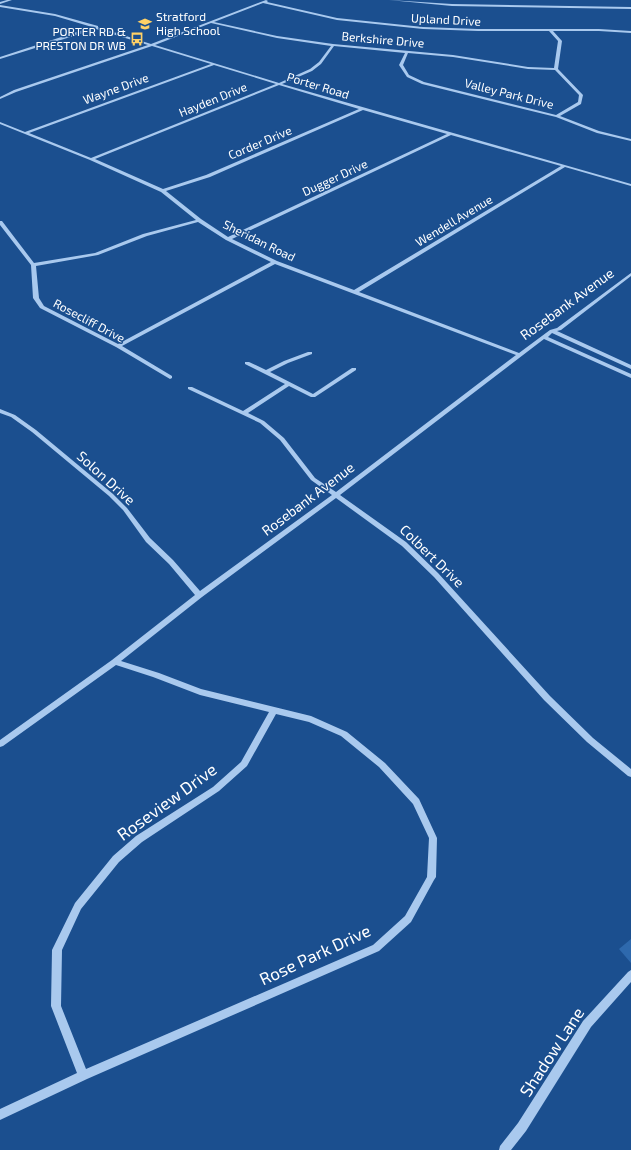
<svg xmlns="http://www.w3.org/2000/svg" width="631" height="1150" font-family="'Exo 2',sans-serif">
<style>
.green{fill:#2e69ad}
.lines{fill:none;stroke-linecap:round;stroke-linejoin:round}
.minor{fill:#a9c9ee;fill-rule:evenodd}
.labels{text-anchor:middle;stroke-width:3;stroke-linejoin:round;paint-order:stroke}
.far-poi-label{font-size:12px;fill:#fff;stroke:#1b4f8f;text-anchor:start}
.far-street-label{font-size:12px;fill:#fff;stroke:#1b4f8f}
.street-label{font-size:14px;fill:#fff;stroke:#1b4f8f}
.near-street-label{font-size:17px;fill:#fff;stroke:#1b4f8f}
</style>
<rect width="100%" height="100%" fill="#1b4f8f"/>
<path class="green" d="M631 939V963L619 949Z"/>
<g class="lines">
<g class="minor">
<path d="M7 0H12L0 4V2Z"/>
<path d="M266 0 268 1 267 2 337 18 423 27 478 29H599L631 31V33L599 31H553L562 41 558 69 583 95 581 104 560 116 599 131 631 139V141L597 133 556 117 422 84 407 77 399 65 405 53 334 46 321 64 312 71 282 84 631 184V186L565 167 359 292 519 353 550 330 557 328 631 273V276L561 330 557 331 631 365V369L552 333 548 337 631 374V378L544 339 340 495 406 542 438 573 550 696 593 738 631 769V777L628 776 587 742 544 700 434 577 402 546 336 498 202 597 121 661 159 673 201 689 311 716 347 732 385 763 419 799 437 838 436 877 434 880 411 922 379 951 87 1079 0 1120V1109L77 1073 51 1006 52 950 75 903 113 856 136 836 213 787 241 762 269 712 200 695 153 677 116 665 3 746 0 747V740L112 660 195 595 169 564 146 542 123 510 109 496 32 432 11 417 0 413V409L15 415 36 430 113 494 127 508 150 538 173 560 200 591 332 495 311 480 280 440 260 423 188 389V387H192L243 411 285 384 245 364V362H249L266 370 284 361 308 352H312V354L288 363 270 372 313 394 352 368H356V370L315 397H311L289 386 248 413 264 421 284 438 315 478 336 492 516 355 275 264 122 346 172 376V378L170 379 116 347 40 308 33 298 31 265 0 225V221H2L34 263 95 253 143 234 196 220 161 192 90 160 0 124V122L25 132 211 64 152 46 16 92 0 99V97L14 90 148 45 96 29 0 59V57L92 27 55 16 0 7V5L55 14 98 26V27L151 44ZM263 3 337 20 423 29 478 31H549L558 41 554 68 528 67 453 55 333 44 277 36 214 22ZM211 23 277 38 331 46 319 62 310 69 279 83 155 45ZM408 53 453 57 528 69 555 70 579 95 578 102 556 115 424 82 409 75 403 65ZM214 65 276 84 91 158 29 133ZM279 85 359 109 206 175 163 189 95 159ZM363 110 447 134 228 237 201 219 166 191 210 177ZM451 135 561 166 354 290 277 261 232 239ZM198 222 226 240 271 262 118 344 44 306 39 298 36 266 98 255 147 236ZM276 714 309 722 341 736 379 767 413 804 429 838 427 877 405 916 373 945 86 1069 61 1006 62 950 81 909 119 862 142 842 219 791 247 766Z"/>
<path d="M389 0 452 4 631 7V9L452 6Z"/>
<path d="M631 970V982L591 1027 526 1131 511 1150H499L500 1146 518 1123 583 1021 628 972Z"/>
</g>
</g>
<defs>
<g id="school-bare" transform="scale(1.08)"><path d="M0-5L7-2L0 1L-7-2ZM-4 1L0 2.5L4 1V4Q0 6-4 4Z" fill="#ffd166" stroke="#1b4f8f" stroke-width="2.5" paint-order="stroke"/></g>
<g id="bus-bare" transform="scale(1.08)"><path d="M-5-6H5V4H4V6H2V4H-2V6H-4V4H-5ZM-3.5-4V0h7V-4ZM-3.5 1.2v1.5H-2V1.2ZM2 1.2v1.5H3.5V1.2Z" fill="#ffd166" stroke="#1b4f8f" stroke-width="2.5" paint-order="stroke"/></g>
</defs>
<g fill-rule="evenodd">
<use href="#school-bare" x="145" y="24"/>
<use href="#bus-bare" x="137" y="39"/>
</g>
<g class="labels">
<g class="far-poi-label">
<text x="156" y="21">Stratford<tspan x="156" dy="14">High School</tspan></text>
<text x="126" y="36" text-anchor="end">PORTER RD &amp;<tspan x="126" dy="14">PRESTON DR WB</tspan></text>
</g>
<g class="far-street-label">
<text transform="translate(446 20) rotate(3)" y="4">Upland Drive</text>
<text transform="translate(383 40) rotate(5)" y="4">Berkshire Drive</text>
<text transform="translate(318 86) rotate(17)" y="4">Porter Road</text>
<text transform="translate(116 89) rotate(-20)" y="4">Wayne Drive</text>
<text transform="translate(509 94) rotate(14)" y="4">Valley Park Drive</text>
<text transform="translate(213 100) rotate(-22)" y="4">Hayden Drive</text>
<text transform="translate(260 143) rotate(-23)" y="4">Corder Drive</text>
<text transform="translate(335 178) rotate(-25)" y="4">Dugger Drive</text>
<text transform="translate(454 221) rotate(-31)" y="4">Wendell Avenue</text>
<text transform="translate(259 241) rotate(26)" y="4">Sheridan Road</text>
<text transform="translate(89 321) rotate(28)" y="4">Rosecliff Drive</text>
</g>
<g class="street-label">
<text transform="translate(567 304) rotate(-36)" y="5">Rosebank Avenue</text>
<text transform="translate(106 478) rotate(42)" y="5">Solon Drive</text>
<text transform="translate(308 499) rotate(-37)" y="5">Rosebank Avenue</text>
<text transform="translate(432 556) rotate(44)" y="5">Colbert Drive</text>
</g>
<g class="near-street-label">
<text transform="translate(167 802) rotate(-36)" y="6">Roseview Drive</text>
<text transform="translate(315 955) rotate(-25)" y="6">Rose Park Drive</text>
<text transform="translate(552 1052) rotate(-57)" y="6">Shadow Lane</text>
</g>
</g>
</svg>
